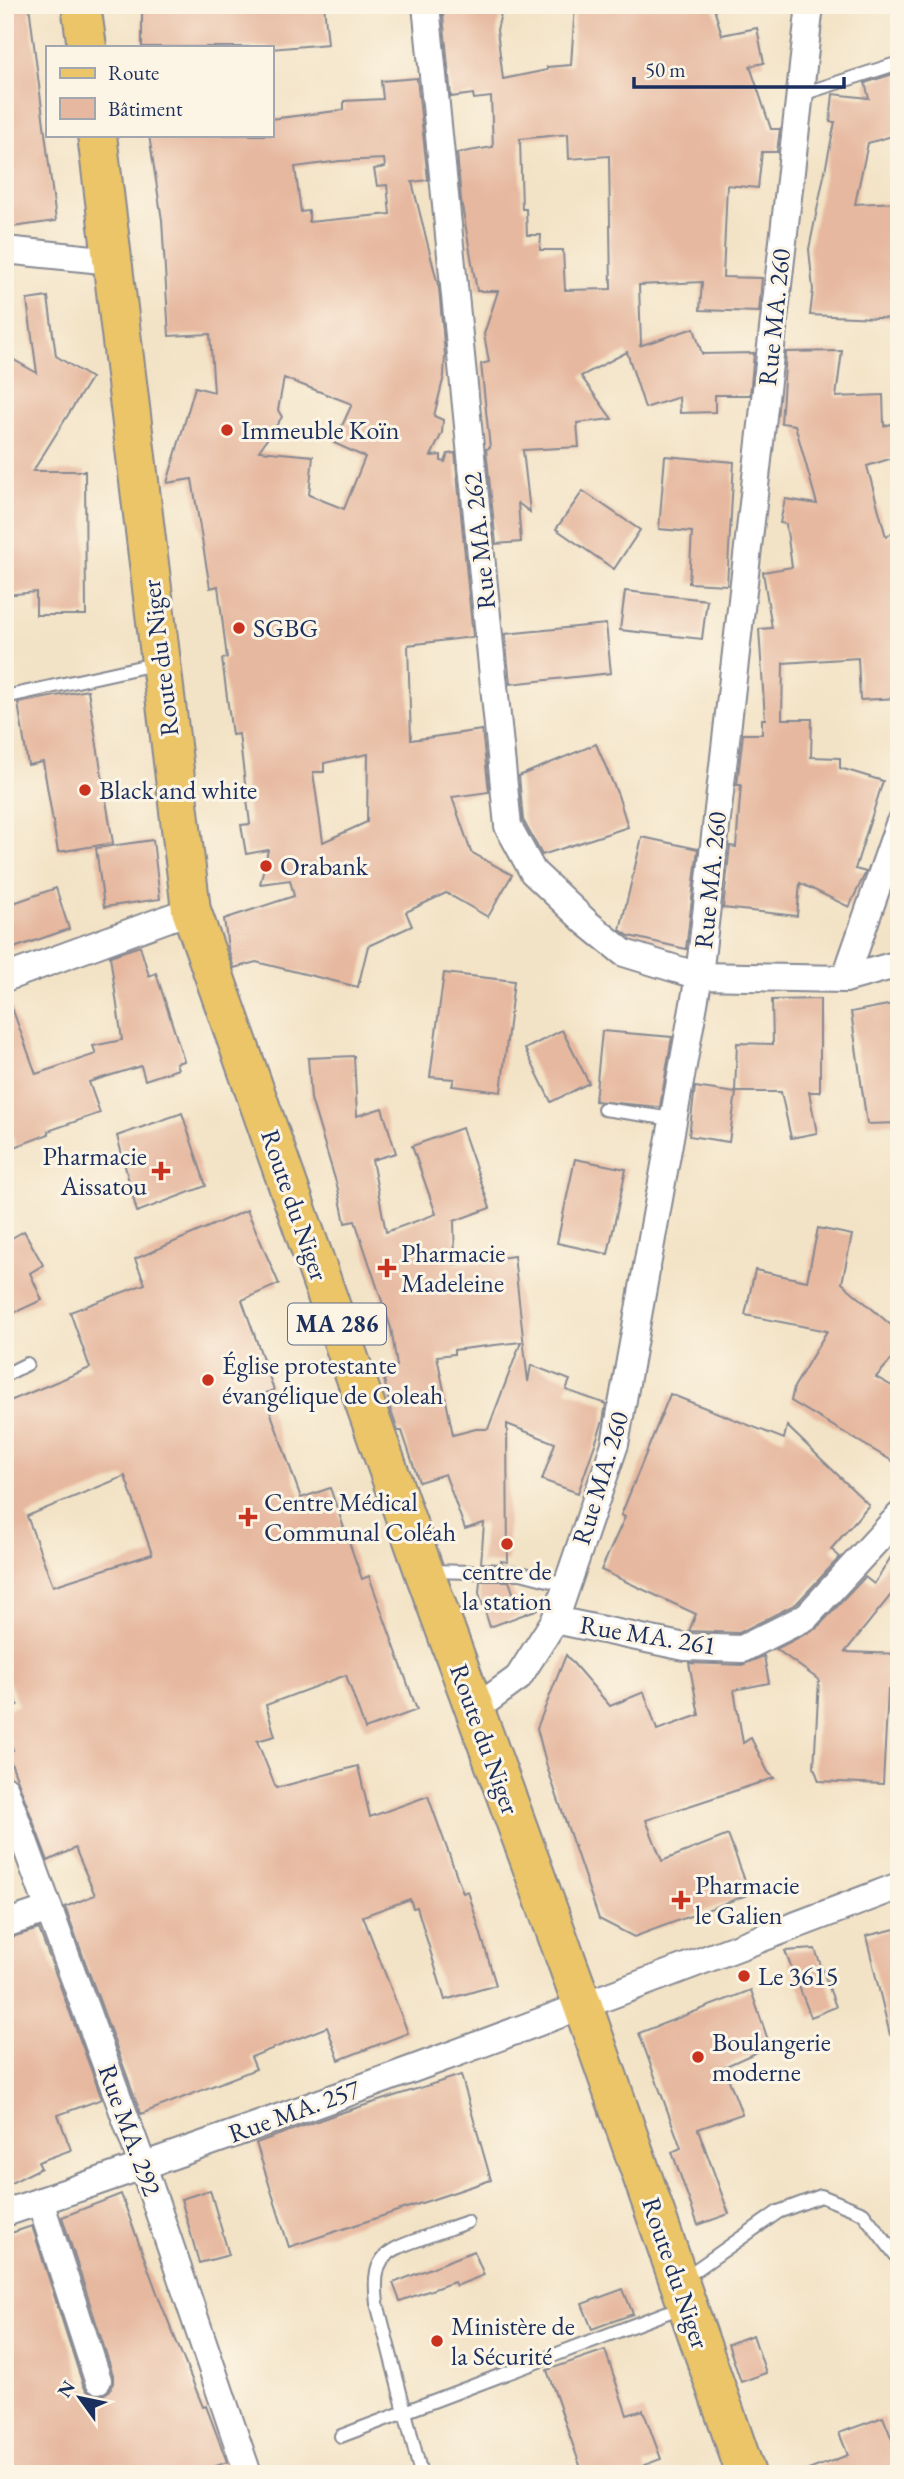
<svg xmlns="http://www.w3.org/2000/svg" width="904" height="2479" font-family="'EB Garamond',serif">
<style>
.building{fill:#e6b89f;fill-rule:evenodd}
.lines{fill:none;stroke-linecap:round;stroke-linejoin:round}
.lane-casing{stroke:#878992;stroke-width:16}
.street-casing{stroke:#878992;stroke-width:30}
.primary-casing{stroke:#878992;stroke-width:42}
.lane{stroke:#fff;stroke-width:12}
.street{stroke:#fff;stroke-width:26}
.primary{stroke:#ecc569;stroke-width:38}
.poi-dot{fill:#c8321e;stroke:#fcf5e5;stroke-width:2.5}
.labels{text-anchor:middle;stroke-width:6;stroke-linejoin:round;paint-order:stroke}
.shield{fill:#fcf5e5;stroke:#5e6a86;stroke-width:2}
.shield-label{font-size:24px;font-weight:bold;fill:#1b2f5e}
.street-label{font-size:26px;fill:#1b2f5e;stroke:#fcf5e5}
.poi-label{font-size:26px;fill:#1b2f5e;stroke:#fcf5e5;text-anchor:start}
</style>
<rect width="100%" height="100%" fill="#fcf5e5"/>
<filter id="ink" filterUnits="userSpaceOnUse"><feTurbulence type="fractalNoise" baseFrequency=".0143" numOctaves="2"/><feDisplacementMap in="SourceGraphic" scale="14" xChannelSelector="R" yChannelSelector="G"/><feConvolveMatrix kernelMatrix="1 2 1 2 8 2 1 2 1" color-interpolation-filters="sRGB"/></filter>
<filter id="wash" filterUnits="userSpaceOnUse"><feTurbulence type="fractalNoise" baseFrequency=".00686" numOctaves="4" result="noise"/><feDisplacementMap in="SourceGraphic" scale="28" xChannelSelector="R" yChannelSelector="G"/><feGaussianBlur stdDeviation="1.57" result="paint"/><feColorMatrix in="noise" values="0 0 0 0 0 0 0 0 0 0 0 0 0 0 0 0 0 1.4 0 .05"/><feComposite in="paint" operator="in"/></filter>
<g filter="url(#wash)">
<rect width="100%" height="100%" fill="#f3e3c6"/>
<g id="blocks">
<g class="building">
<path d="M5 5H29L56 221 5 228Z"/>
<path d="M142 5H324L328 44 271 49V47H142Z"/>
<path d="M442 5H503L497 30 503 79 547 70V67L571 65 575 5 596 11 641 5H713L722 35 757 28 764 63 750 66 771 129H780L777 152H762L758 188 727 185 723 277 762 278 759 312 700 310 702 282 639 285 641 345 639 346 694 328 702 354 754 353 750 395H715V412L680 413 679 397 645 408 627 352 581 376 612 419 577 423 579 447 523 450 530 512 518 503 521 542 496 544 486 449 490 448 481 364 489 362 484 334 498 291H477L461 200 457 153 493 147 491 97 474 99 473 94 451 97ZM568 134 569 159 609 156 611 289 565 290 563 250H540L541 235H527L526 209H522L520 139Z"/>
<path d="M899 72V134L868 143 855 204 899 202V319L810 315 813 290 809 249 835 122H830L833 94 869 98 865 83Z"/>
<path d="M417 78 428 180 412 182 439 289 445 355 444 376 434 416 443 420 442 433 431 456 441 455V461L445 462 448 454 455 453 473 637 408 645 411 740 482 730 489 792 452 797 471 852 512 875 488 917 446 893 406 912 412 926 368 946 358 987 256 962 234 968 228 948 224 919 294 896 290 880 260 884 268 850 246 854 241 825 250 824 239 734 232 735 222 659 227 658 218 586 210 588 192 479 167 483 195 387 214 392 210 334 169 336 162 220 149 135H271V119L344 110V101L383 99 381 81ZM384 159 385 167 374 169 377 186 387 185 390 214 309 222V211L301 212 295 167 340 161ZM284 378 352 404 334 443 365 457 344 509 309 495 313 456 259 451 282 417 278 410ZM368 754 367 822 323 842 313 772H324V763Z"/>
<path d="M48 297 56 356 91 378 33 471H85L86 615H36V592L5 595V355L37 373 27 300Z"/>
<path d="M842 351 836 397 883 395 884 426 899 422V456L867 466 886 537 899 529V698L860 700 858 658 783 663 782 719H812L811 757 840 758V768L883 781 855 869 866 872 849 907 800 883 797 916 723 908 730 846 736 847 741 785H737L743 734H762V719H765L759 629 772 628 763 572 792 567 786 524 780 523 785 499 817 504 795 425 781 423 786 352Z"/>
<path d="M665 456 734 462 727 585 689 583 692 532 659 529Z"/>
<path d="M583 491 640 530 614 569 556 529Z"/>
<path d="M625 591 707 600 702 639 620 630Z"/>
<path d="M606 624 611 673 510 684 505 634Z"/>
<path d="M88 690 113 843 58 852 43 762 28 765 18 703Z"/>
<path d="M596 744 618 795 628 827 542 855 523 820 519 776Z"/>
<path d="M642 837 698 849 686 949 629 936 620 930Z"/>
<path d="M153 840 160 899 104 907 96 848Z"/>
<path d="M56 888 69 929 5 951V906Z"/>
<path d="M140 946 149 976 156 973 184 1061 176 1063 178 1069 145 1080 141 1066 89 1082 100 1113 48 1131 49 1134 15 1147 13 1136 5 1139V997H8L36 1074 96 1054 93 1046 122 1040 110 956Z"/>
<path d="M444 973 514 981 501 1092 452 1086 454 1079 430 1077Z"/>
<path d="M820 999V1092H809L817 1133 791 1138 781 1092H735L737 1043 773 1044 772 1000Z"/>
<path d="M893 1004 899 1047V1123L867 1124 851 1012Z"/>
<path d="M562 1030 589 1083 551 1102 525 1049Z"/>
<path d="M602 1031 672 1037 660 1107 595 1101Z"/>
<path d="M354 1056 357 1116 382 1108 396 1153 372 1160 386 1232 436 1214 412 1146 462 1128 490 1208 454 1221 455 1264 514 1256 528 1382 531 1365 570 1380 566 1390 606 1404 603 1421 578 1493 542 1480 555 1443 507 1424 508 1562 501 1561 502 1564 481 1563 484 1523 465 1529 445 1474 419 1482 402 1431H398L390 1408 382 1369 397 1366 391 1328 355 1221 345 1223 338 1189 311 1099 308 1058ZM521 1342 488 1429H476L453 1435 437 1356 454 1354V1350Z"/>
<path d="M695 1087 736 1093 729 1142 689 1136Z"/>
<path d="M182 1113 206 1186 137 1212 117 1136Z"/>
<path d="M575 1159 626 1169 608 1254 557 1243Z"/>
<path d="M247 1210 279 1284 242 1300 274 1390 264 1394 301 1498 330 1488 362 1579 369 1576 417 1710 365 1729 346 1675 266 1705 275 1736 257 1741 276 1788 358 1766 370 1817 428 1796 463 1893 468 1891 496 1985 445 2000 417 1907 413 1908 410 1899 363 1916 408 2033 339 2060 327 2027 251 2057 256 2069 141 2114 65 1907 95 1895 75 1848 48 1861 7 1752 13 1750 5 1726V1710L18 1705 5 1672V1403L90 1368 70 1312 145 1284 135 1259ZM125 1476 152 1554 53 1586 27 1516Z"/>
<path d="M818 1228 852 1235 842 1283 899 1332V1351L876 1377 899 1390V1465L791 1401 794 1387 827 1331 745 1315 755 1270 807 1281Z"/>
<path d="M24 1231 43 1265 30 1273 42 1300 5 1317V1242Z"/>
<path d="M670 1394 784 1439 787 1426 869 1505 831 1549 840 1557 796 1604 739 1633 689 1631 696 1614 601 1570 625 1517 621 1515Z"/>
<path d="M899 1544V1585L845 1652 899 1654V1690H888L883 1784 819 1781 814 1767 819 1680 776 1649 817 1628 865 1577 874 1584Z"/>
<path d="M480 1581H509L517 1604 541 1608 490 1627 479 1593Z"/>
<path d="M566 1655 610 1706 644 1692 657 1730 699 1715 689 1663 742 1665 764 1656 769 1683 734 1690 743 1743 751 1738 768 1772 774 1778 646 1820 662 1861 728 1835 750 1894 634 1937 599 1919 547 1767 537 1728Z"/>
<path d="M899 1928V2034L890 2035 866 1936Z"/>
<path d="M39 1929 102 2099 58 2115 71 2150 38 2162 41 2168 5 2186V1939Z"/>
<path d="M815 1949 836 2007 811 2017 785 1951Z"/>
<path d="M751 1990 770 2046 724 2067 742 2114 698 2129 729 2214 698 2225 672 2152 681 2148 639 2033Z"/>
<path d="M461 2075 491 2180 289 2247 256 2143 334 2115Z"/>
<path d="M210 2190 229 2255 199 2263 181 2199Z"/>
<path d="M121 2194 160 2301 203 2407 206 2406 227 2462 195 2474H5V2235L32 2226 83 2385 87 2391 94 2395H103L110 2390 113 2384V2375L62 2217Z"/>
<path d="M474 2251 484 2275 456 2286 454 2282 400 2301 393 2283Z"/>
<path d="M623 2289 633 2314 592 2329 582 2304Z"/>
<path d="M753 2335 766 2373 741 2382 728 2344Z"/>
<path d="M605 2350 627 2415 643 2410 661 2459 644 2465 647 2474H583L547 2370Z"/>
<path d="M883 2417 899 2457V2474H804L803 2472 848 2455 839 2433Z"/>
</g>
</g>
</g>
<g filter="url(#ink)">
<use href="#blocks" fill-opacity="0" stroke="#878992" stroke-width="2"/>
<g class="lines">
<g class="lane-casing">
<g id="lane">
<path d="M799 95 899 63"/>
<path d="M5 697 159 663"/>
<path d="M604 1109 673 1119"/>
<path d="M5 1375 27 1364"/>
<path d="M428 1571 521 1573 567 1585"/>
<path d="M683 2279 778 2212 821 2196 863 2213 899 2259"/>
<path d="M341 2436 684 2306"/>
<path d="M421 2474 377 2303C372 2261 381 2252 420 2239 435 2233 451 2228 467 2222"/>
</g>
</g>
<g class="street-casing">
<g id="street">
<path d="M426 5 508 826 533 872 587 923 624 953 699 976 845 979 899 964"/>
<path d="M5 250 112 261"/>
<path d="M5 978 191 910"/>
<path d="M845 979 899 824"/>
<path d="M555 1620 685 1647 742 1649 806 1617 899 1516"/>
<path d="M474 1710 518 1678 555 1620 615 1444 699 976 810 5"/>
<path d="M5 1789 143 2166 248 2474"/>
<path d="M5 1924 49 1909"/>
<path d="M40 2201 98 2380"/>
<path d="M5 2213C306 2112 602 1999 899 1886"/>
</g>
</g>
<g class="primary-casing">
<g id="primary">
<path d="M81 5 87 47"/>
<path d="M97 135 191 910 424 1571 583 2006 746 2474"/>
</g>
</g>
<use href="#lane" class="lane"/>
<use href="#street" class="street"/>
<use href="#primary" class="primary"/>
</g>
</g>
<g class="poi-dot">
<circle cx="227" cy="430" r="7"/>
<circle cx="239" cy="628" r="7"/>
<circle cx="85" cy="790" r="7"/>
<circle cx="266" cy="866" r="7"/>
<path d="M157.5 1160.5h7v7h7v7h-7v7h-7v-7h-7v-7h7z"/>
<path d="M383.5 1257.5h7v7h7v7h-7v7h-7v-7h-7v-7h7z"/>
<circle cx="208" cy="1380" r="7"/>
<path d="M244.5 1506.5h7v7h7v7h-7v7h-7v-7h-7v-7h7z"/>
<circle cx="507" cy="1544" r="7"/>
<path d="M677.5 1889.5h7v7h7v7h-7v7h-7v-7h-7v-7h7z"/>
<circle cx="744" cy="1976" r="7"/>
<circle cx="698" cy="2057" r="7"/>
<circle cx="437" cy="2341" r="7"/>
</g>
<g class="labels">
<rect class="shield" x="288" y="1303.5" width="98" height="41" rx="5"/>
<g class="shield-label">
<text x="337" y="1332">MA 286</text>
</g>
<g class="street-label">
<text transform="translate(774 317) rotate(-84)" y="9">Rue MA. 260</text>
<text transform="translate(479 541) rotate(-96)" y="9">Rue MA. 262</text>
<text transform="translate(160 658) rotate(-97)" y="9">Route du Niger</text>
<text transform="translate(710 880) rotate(-84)" y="9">Rue MA. 260</text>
<text transform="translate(295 1205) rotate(71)" y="9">Route du Niger</text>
<text transform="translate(600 1478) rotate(-73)" y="9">Rue MA. 260</text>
<text transform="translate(648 1635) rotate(9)" y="9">Rue MA. 261</text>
<text transform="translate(485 1739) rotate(70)" y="9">Route du Niger</text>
<text transform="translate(294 2111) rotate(-20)" y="9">Rue MA. 257</text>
<text transform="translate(130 2130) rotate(70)" y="9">Rue MA. 292</text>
<text transform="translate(676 2273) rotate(71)" y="9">Route du Niger</text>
</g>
<g class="poi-label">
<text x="241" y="439">Immeuble Koïn</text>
<text x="253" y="637">SGBG</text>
<text x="99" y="799">Black and white</text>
<text x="280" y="875">Orabank</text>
<text x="147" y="1165" text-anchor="end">Pharmacie<tspan x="147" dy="30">Aissatou</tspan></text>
<text x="401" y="1262">Pharmacie<tspan x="401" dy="30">Madeleine</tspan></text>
<text x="222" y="1374">Église protestante<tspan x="222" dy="30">évangélique de Coleah</tspan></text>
<text x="264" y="1511">Centre Médical<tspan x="264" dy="30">Communal Coléah</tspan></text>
<text x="507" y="1580" text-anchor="middle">centre de<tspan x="507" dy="30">la station</tspan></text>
<text x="695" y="1894">Pharmacie<tspan x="695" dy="30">le Galien</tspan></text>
<text x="758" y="1985">Le 3615</text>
<text x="712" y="2051">Boulangerie<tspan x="712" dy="30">moderne</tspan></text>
<text x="451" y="2335">Ministère de<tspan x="451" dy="30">la Sécurité</tspan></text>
</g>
</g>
<rect width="904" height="2479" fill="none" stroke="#fcf5e5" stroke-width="28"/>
<rect x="46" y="46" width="228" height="91" fill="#fcf5e5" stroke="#a2a6af" stroke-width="2"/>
<rect x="60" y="68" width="35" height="10" fill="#ecc569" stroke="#a2a6af" stroke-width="2"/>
<text x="108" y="80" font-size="21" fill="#1b2f5e">Route</text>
<rect x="60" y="98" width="35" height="21" fill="#e6b89f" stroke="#a2a6af" stroke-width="2"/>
<text x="108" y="116" font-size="21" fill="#1b2f5e">Bâtiment</text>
<g transform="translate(80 2398) rotate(303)" stroke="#fcf5e5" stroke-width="5" paint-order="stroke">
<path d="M0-5L12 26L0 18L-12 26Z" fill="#1b2f5e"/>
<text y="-10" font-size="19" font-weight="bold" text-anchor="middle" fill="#1b2f5e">N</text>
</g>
<path d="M634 77v10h210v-10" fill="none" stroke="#1b2f5e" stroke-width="3.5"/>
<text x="645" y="77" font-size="21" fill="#1b2f5e" stroke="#fcf5e5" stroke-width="5" paint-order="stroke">50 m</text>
</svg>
